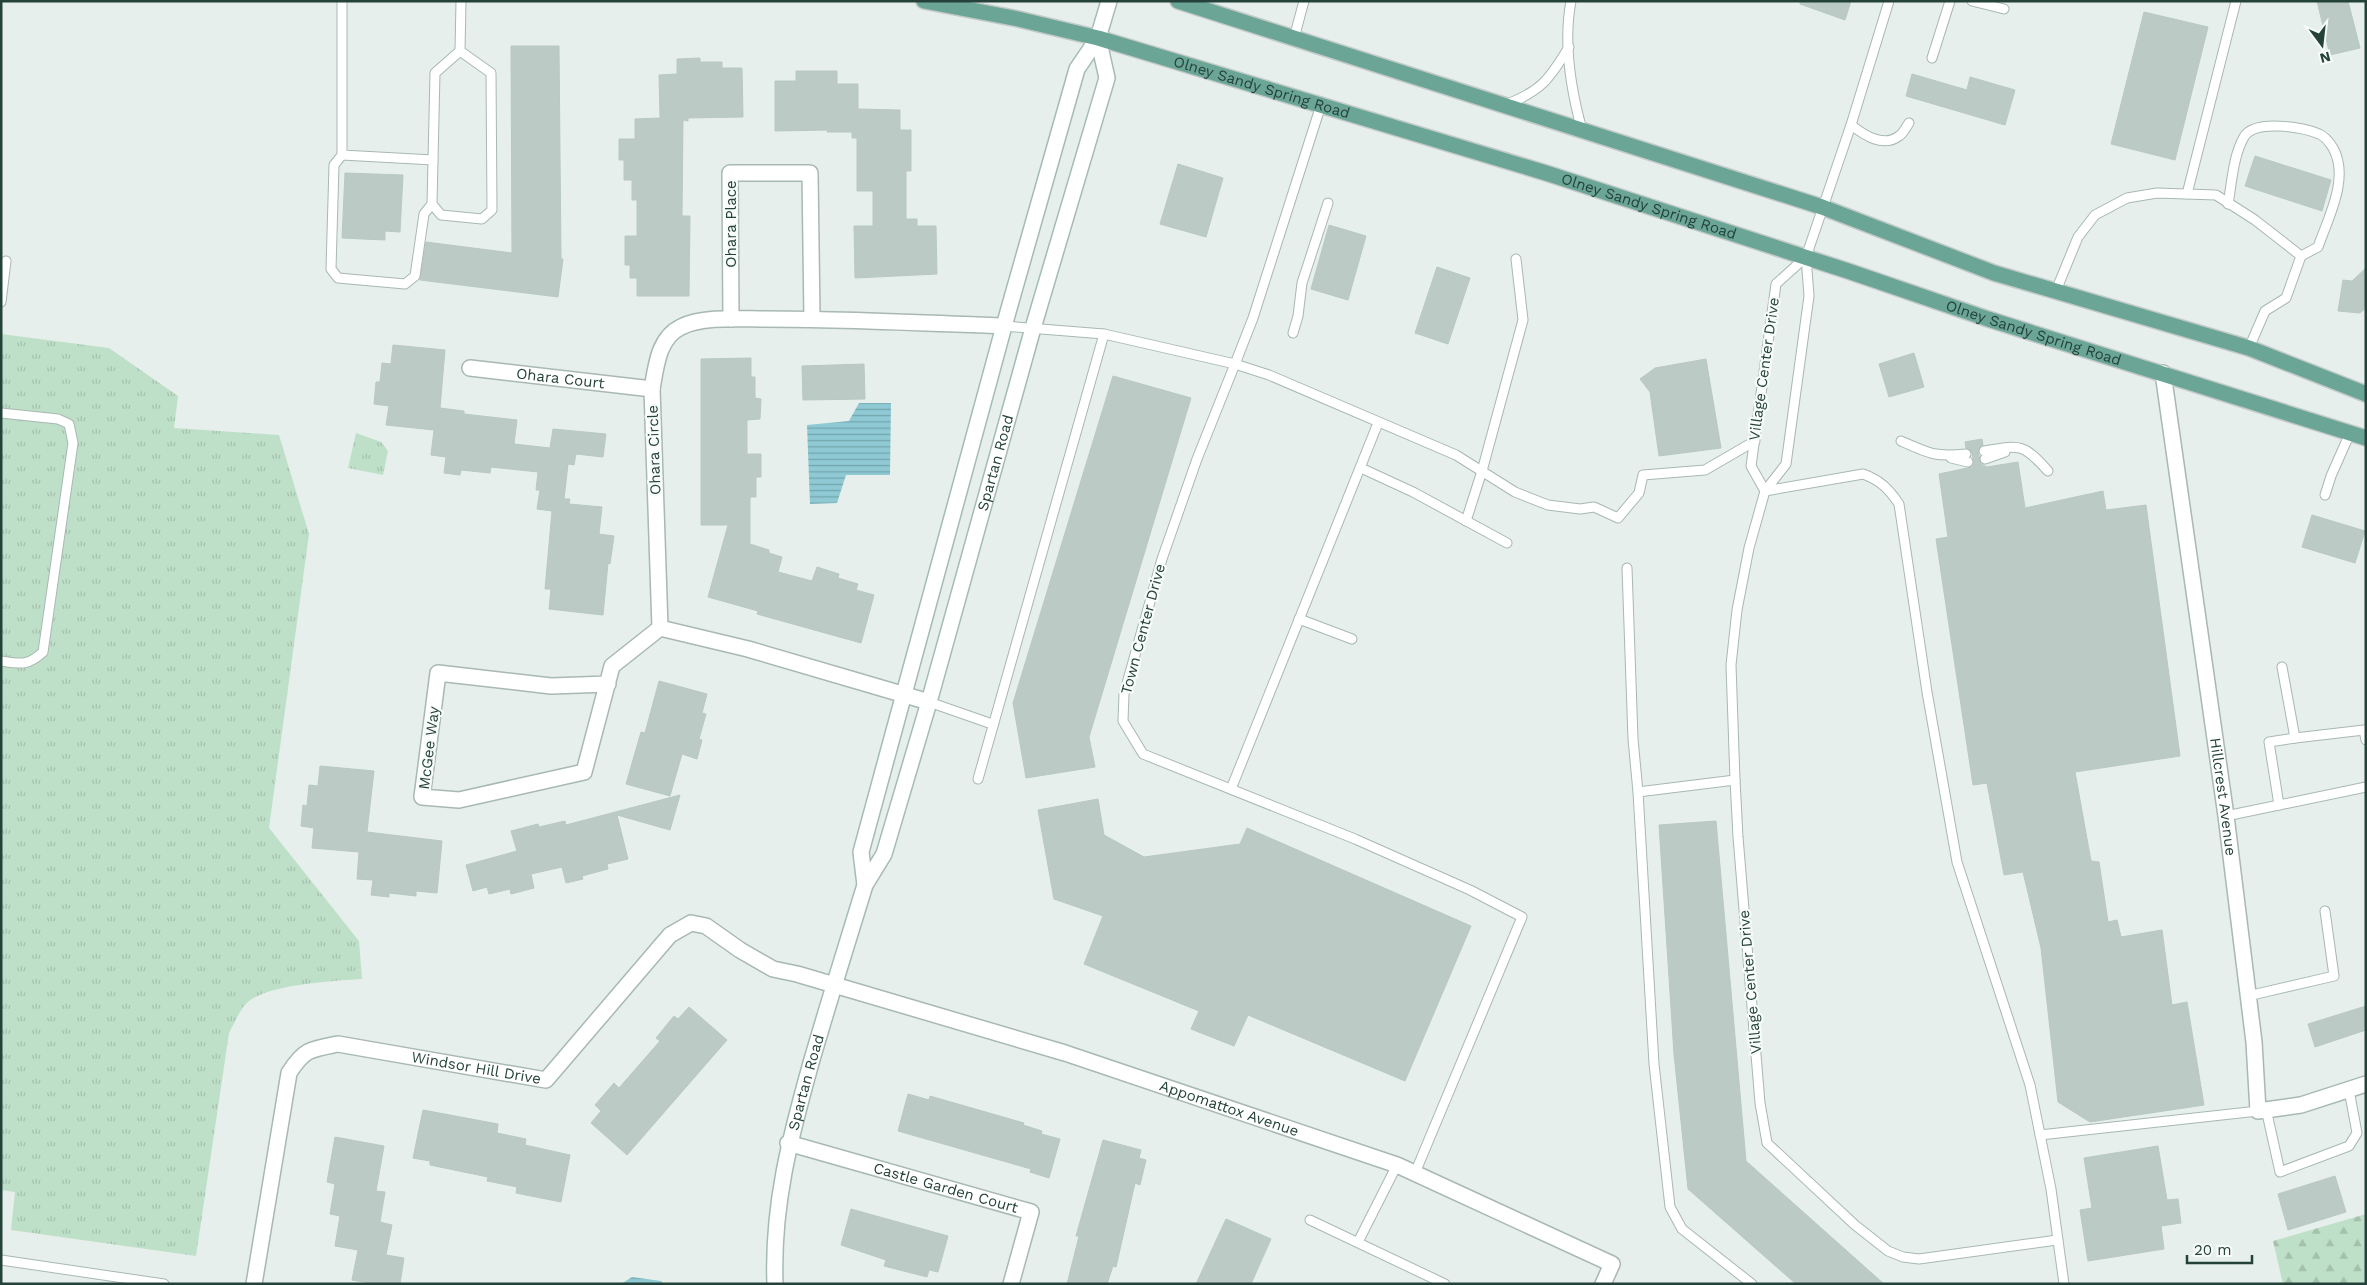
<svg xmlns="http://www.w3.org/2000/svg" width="2367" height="1285" font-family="'Work Sans',sans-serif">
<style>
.forest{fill:url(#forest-firs)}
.park{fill:url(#park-tufts)}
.water{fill:url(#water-rules)}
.building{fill:#bbcac4;stroke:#b8c9c2}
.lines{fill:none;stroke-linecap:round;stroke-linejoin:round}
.lane-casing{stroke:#a8b8b2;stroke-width:11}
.street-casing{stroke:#a8b8b2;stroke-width:18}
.secondary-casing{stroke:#a4bbb3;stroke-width:18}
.primary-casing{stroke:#c2cac8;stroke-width:18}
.lane{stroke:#fff;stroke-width:9}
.street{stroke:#fff;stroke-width:15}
.secondary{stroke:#fff;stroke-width:15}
.primary{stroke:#6aa596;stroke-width:15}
.labels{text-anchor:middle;stroke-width:4.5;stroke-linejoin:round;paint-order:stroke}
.street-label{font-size:15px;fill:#24423a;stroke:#f7fbf9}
</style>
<defs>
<pattern id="forest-firs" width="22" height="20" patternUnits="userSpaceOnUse" patternTransform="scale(1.25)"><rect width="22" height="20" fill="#bfe0c8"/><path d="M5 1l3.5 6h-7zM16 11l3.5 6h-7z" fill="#a4c1ad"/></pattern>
<pattern id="park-tufts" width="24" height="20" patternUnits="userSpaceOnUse" patternTransform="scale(1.25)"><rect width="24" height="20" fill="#bfe0c8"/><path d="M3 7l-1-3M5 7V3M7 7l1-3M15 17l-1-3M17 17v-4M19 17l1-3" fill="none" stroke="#a4c1ad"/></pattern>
<pattern id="water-rules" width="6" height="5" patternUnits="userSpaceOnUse" patternTransform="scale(1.25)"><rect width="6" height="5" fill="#8ec9d4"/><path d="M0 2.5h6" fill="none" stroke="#74a5ad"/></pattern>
</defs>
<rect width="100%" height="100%" fill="#e6efeb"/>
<path class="forest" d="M2366 1214V1284H2283L2273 1241Z"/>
<g class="park">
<path d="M1 334 109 348 178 396 174 428 279 435 309 534 269 828 359 941 362 979C335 981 260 984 244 1006 238 1014 234 1024 229 1033L196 1256 11 1230 15 1192 1 1190Z"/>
<path d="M356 433 381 442 388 451 383 475 348 468Z"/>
</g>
<g class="water">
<path d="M859 403H891L890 475H846L837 503 810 504 807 425 849 421Z"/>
<path d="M632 1277 661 1281 664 1284H621Z"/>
</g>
<g class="building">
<path d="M1800 1H1851L1845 20 1800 4Z"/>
<path d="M2317 1H2348L2360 48 2330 55Z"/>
<path d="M2144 12 2208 27 2175 160 2111 144Z"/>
<path d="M511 46H559L561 259H563L558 297 420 280 426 242 512 253Z"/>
<path d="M700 58V62H722V68H742L743 117 688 118V121L683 120 682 216H690L689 296H637V278H630V265H625V236H637V200H632V180H624V160H619V139H635V119L660 118 659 75 677 74V59Z"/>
<path d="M796 71H837V84H858V109L900 110V130H911V171H906V219H917V226H936L937 274 855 278 854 226H873V191H857V138H852V132H827L828 130 775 131V81H796Z"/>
<path d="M1912 74 1967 90 1970 77 2015 90 2005 125 1906 96Z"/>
<path d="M2255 156 2331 180 2322 211 2245 186Z"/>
<path d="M1178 164 1223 178 1206 237 1160 224Z"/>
<path d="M345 173 403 175 400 232 385 231V240L342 238Z"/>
<path d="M1329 225 1366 236 1348 300 1311 289Z"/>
<path d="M1437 267 1470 278 1448 344 1415 333Z"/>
<path d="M2366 268V308L2360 313 2338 311 2343 280 2352 281Z"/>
<path d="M393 345 445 350 440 408 464 411V414L517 420 514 444 550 448 553 429 606 434 603 457 576 454 574 465 568 464 564 499H570L569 504 602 507 599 534 614 536 610 564 608 563 603 615 549 609 551 589H545L552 511 537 509 540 490H536L538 472 491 467 490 473 461 470 460 475 444 473 446 457 431 455 434 430 386 425 389 406 374 404 376 382H380L382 363 391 364Z"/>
<path d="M1914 353 1924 387 1889 397 1879 364Z"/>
<path d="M751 358V377H755V398L761 399 760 419 747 420V454H761V477H756V497H750V544L769 550V553L782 557 778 572 812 581 817 567 839 574 838 578 858 584 856 590 874 595 861 643 757 614 758 611 708 597 728 525H701V359Z"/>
<path d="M1706 359 1721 448 1659 456 1650 392 1640 379 1655 368Z"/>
<path d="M864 364 865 399 803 400 802 366Z"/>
<path d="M1113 376 1191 398 1089 737 1095 767 1026 778 1013 703Z"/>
<path d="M1982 439 1983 445 1978 452 1981 464 1987 467 2018 462 2025 508 2103 491 2106 510 2146 505 2180 756 2075 772 2091 861 2099 862 2108 922 2117 920 2121 937 2162 930 2172 1005 2187 1002 2204 1105 2090 1122 2058 1102 2041 948 2023 872 2004 875 1987 783 1973 785 1936 539 1948 537 1939 474 1972 467 1974 463 1972 453 1966 448 1965 442Z"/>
<path d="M2312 515 2365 531 2355 563 2302 547Z"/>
<path d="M659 681 707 694 702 713 706 714 699 739 702 740 697 759 682 754 670 796 626 784 641 732 645 733Z"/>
<path d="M320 766 374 771 367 832 442 841 437 893 416 891V896L389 893V897L371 895 373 880 357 879 359 852 312 848 314 828 301 826 303 805 307 806 309 785 318 786Z"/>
<path d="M680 795 670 830 617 815 628 859 607 864 608 869 582 876 583 879 566 883 562 867 531 874 534 888 511 894 510 889 489 894 487 887 473 891 466 865 517 851 511 831 538 824 539 827 565 821 566 825Z"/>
<path d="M1098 799 1104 835 1144 857 1240 844 1247 828 1471 926 1405 1081 1248 1015 1234 1046 1191 1029 1199 1011 1084 964 1103 916 1054 899 1038 810Z"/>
<path d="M1716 821 1746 1161 1884 1284H1796L1688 1189 1674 1054 1659 825Z"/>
<path d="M2366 1006V1030L2315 1047 2308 1024Z"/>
<path d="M689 1007 727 1040 627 1155 591 1123 601 1111 595 1105 614 1083 619 1088 660 1041 656 1038 674 1016 678 1019Z"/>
<path d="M908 1094 929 1100 930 1096 1024 1123 1023 1125 1042 1131 1041 1134 1060 1139 1049 1178 1030 1172 1031 1169 898 1131Z"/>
<path d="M423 1110 498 1124 497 1133 526 1139 525 1145 570 1155 561 1202 516 1193 517 1187 487 1181 488 1177 430 1165V1161L413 1158Z"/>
<path d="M335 1137 384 1146 376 1191 385 1192 380 1222 392 1225 386 1255 404 1258 400 1284H376L352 1280 358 1250 335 1246 340 1216 330 1214 335 1184 327 1182Z"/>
<path d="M1103 1140 1141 1150 1139 1158 1146 1160 1140 1185 1135 1183 1116 1267 1113 1266 1107 1284H1067L1079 1236H1076Z"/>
<path d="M2158 1146 2167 1200 2178 1199 2181 1223 2161 1226 2164 1249 2088 1261 2080 1210 2092 1208 2084 1158Z"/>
<path d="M2335 1176 2346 1212 2288 1230 2278 1194Z"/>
<path d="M851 1209 948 1236 938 1272 929 1270 927 1277 884 1266 886 1260 841 1245Z"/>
<path d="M1226 1219 1271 1239 1251 1284H1196Z"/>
</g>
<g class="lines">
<g class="lane-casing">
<g id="lane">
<path d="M342 1V155L433 160 432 204 441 215 482 219 492 210 491 73 460 51 461 1"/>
<path d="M1571 1C1563 43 1571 90 1582 130"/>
<path d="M1889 1 1851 125 1806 257 1809 296 1786 464 1765 491 1749 548 1737 610 1731 665 1735 780 1738 837 1760 1103 1767 1143 1855 1225 1888 1251 1903 1257 1919 1259 2057 1240"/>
<path d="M1972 1 2004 9"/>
<path d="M1294 38 1304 1"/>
<path d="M1932 58 1950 1"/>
<path d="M1321 105 1253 318 1235 364 1269 375 1456 455 1515 492 1548 505 1580 509 1594 507 1618 518 1639 493 1643 475 1705 470 1755 441"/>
<path d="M1505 105C1541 91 1549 80 1569 47"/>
<path d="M1851 125C1864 135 1883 148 1899 136 1903 134 1906 127 1909 123"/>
<path d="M342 155 334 165 331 269 338 278 405 284 415 276 424 214 432 204"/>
<path d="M433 160 435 73 460 51"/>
<path d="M2187 194 2236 1"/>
<path d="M2228 204C2232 182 2233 156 2244 137 2254 119 2304 127 2319 134 2324 136 2330 143 2333 148 2350 178 2328 218 2318 247L2301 256"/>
<path d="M2055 293 2078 237 2095 215 2127 198 2157 193 2216 195 2255 220 2301 256 2286 298 2265 311 2249 348"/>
<path d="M1 302 6 261"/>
<path d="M1004 326 1104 334 1235 364 1197 459 1162 559 1124 694 1123 721 1143 754 1355 839 1470 890 1522 917 1415 1173"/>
<path d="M1293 333 1298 316 1302 283 1328 203"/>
<path d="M1 413 58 419 69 424 73 443 43 652C28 666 21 664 1 661"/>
<path d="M1901 441C1930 454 1935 457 1966 454"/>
<path d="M1984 451C2020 445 2023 443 2048 471"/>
<path d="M1951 458 1968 462"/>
<path d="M1985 459 2005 452"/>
<path d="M1361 468 1413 492 1507 543"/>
<path d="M1765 491 1863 474C1880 480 1889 489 1899 504L1927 692 1957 862 2030 1085 2051 1189 2064 1284"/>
<path d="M1765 491 1751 466 1776 284 1806 257"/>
<path d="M2325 495 2331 476 2350 433"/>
<path d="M1466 521 1482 471 1523 320 1516 259"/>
<path d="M1627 568 1633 739 1638 792 1735 780"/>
<path d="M1299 619 1352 639"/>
<path d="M929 702 992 724"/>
<path d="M2295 738 2364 730 2366 740"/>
<path d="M978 779 1104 334"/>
<path d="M1231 789 1378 423"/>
<path d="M1638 792 1654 1064 1670 1207 1682 1229 1752 1284"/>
<path d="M2279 805 2269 742 2295 738 2282 667"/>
<path d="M2226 816 2366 787"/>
<path d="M2248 996 2334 976 2325 911"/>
<path d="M2266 1109 2280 1172 2349 1146 2357 1133 2349 1090"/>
<path d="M2040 1135 2258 1111"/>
<path d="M1310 1220 1445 1284"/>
<path d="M1358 1242 1397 1165"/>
<path d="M1 1260 164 1284"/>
</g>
</g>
<g class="street-casing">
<g id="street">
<path d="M731 319 730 173H810L812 319"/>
<path id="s1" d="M470 368 652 389"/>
<path id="s2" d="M2163 373 2226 816 2254 1042 2258 1111 2301 1105 2366 1084"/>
<path d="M608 684 551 686 438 673 422 797 459 800 584 772 612 666 660 628"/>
<path d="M929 702 748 649 660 628 652 389C656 367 658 338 681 327 702 316 741 319 764 319 844 319 924 323 1004 326"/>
<path id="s3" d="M788 1143 1031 1212 1011 1284"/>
<path id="s4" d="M254 1284 289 1073C304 1049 311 1049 338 1044L546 1080 670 935 691 923 706 926 740 950 773 969 797 974 1065 1053 1397 1165 1612 1264 1603 1284"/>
</g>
</g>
<g class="secondary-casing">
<g id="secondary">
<path d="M865 885 861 852 1004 326 1077 69 1098 38 1109 1"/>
<path id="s5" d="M775 1284C772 1206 790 1138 811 1063 828 1004 847 944 865 885L884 854 929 702 1033 328 1107 78 1098 38"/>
</g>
</g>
<g class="primary-casing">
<g id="primary">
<path id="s6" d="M924 1 1018 19 1098 38 1546 173 1848 271 1988 319 2366 438"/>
<path d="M1178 1 1822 207 1994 273 2249 348 2366 394"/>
</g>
</g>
<use href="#lane" class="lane"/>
<use href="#street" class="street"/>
<use href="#secondary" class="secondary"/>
<use href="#primary" class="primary"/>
</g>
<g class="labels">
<g class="street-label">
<text dy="5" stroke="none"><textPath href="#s6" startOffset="349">Olney Sandy Spring Road</textPath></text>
<text dy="5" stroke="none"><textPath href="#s6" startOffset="754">Olney Sandy Spring Road</textPath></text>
<text transform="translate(731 224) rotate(-90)" y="5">Ohara Place</text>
<text dy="5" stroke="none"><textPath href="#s6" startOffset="1159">Olney Sandy Spring Road</textPath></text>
<text transform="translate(1764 369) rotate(-82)" y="5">Village Center Drive</text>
<text dy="5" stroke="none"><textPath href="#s1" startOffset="91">Ohara Court</textPath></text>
<text transform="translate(654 450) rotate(-92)" y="5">Ohara Circle</text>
<text dy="5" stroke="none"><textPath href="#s5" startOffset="854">Spartan Road</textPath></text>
<text transform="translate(1143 629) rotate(-75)" y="5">Town Center Drive</text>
<text transform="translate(429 748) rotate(-83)" y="5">McGee Way</text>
<text dy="5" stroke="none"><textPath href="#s2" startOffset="428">Hillcrest Avenue</textPath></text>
<text transform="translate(1750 982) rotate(-95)" y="5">Village Center Drive</text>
<text dy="5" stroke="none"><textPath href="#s4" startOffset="414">Windsor Hill Drive</textPath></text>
<text dy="5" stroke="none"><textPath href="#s5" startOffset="205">Spartan Road</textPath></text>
<text dy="5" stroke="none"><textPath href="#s4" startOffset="1272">Appomattox Avenue</textPath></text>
<text dy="5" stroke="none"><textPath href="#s3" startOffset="164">Castle Garden Court</textPath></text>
</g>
</g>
<rect width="2367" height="1285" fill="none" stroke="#24423a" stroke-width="5"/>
<g transform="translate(2322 45) rotate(165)" stroke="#f7fbf9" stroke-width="4" paint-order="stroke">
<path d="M0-4L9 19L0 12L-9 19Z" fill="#24423a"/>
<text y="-8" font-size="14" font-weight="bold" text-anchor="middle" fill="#24423a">N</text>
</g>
<path d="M2187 1255v8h65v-8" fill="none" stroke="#24423a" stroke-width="2.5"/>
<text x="2194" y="1255" font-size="15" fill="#24423a" stroke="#f7fbf9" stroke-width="4" paint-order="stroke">20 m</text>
</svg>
